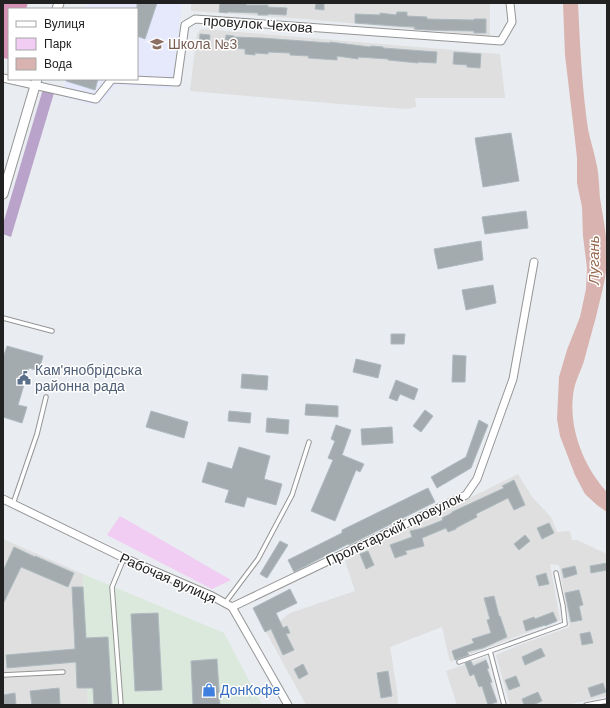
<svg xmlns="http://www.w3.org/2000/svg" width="610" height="708" font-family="Helvetica,sans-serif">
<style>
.residential{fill:#dedfde}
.industrial{fill:#dbe8dc}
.education{fill:#e6e9fc}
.forest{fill:#b9a3ca}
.park{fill:#f1ccf3}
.pitch{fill:#d591b4}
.water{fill:#d8b3af}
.building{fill:#a4abae;stroke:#adbac0}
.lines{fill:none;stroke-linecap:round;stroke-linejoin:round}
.service-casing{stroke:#959595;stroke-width:5.5}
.minor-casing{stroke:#959595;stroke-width:9}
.tertiary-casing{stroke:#959595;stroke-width:11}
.service{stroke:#fff;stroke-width:3.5}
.minor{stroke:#fff;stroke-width:7}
.tertiary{stroke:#fff;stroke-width:9}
.labels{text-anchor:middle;stroke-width:3;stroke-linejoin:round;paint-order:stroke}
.street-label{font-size:14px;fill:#212121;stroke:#fff}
.education-label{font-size:14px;fill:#785e54;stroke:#fff;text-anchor:start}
.service-label{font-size:14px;fill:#4e5e75;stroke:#fff;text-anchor:start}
.shop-label{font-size:14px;fill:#366cbe;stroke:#fff;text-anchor:start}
.water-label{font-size:15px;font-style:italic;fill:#966b51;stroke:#fff}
</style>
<rect width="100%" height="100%" fill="#e9ecf0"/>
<g class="residential">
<path d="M191 3H490V36L305 19 191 11Z"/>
<path d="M202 29 500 54 505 98H415L416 107 407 109 339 104 190 91 197 33Z"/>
<path d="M518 474 532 497 551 517 557 532 570 531 572 540H577L607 554V696L566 705H510L496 655 522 644 570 627 559 565 550 564 560 620 450 662 442 627 390 647 397 690 398 705H306L266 632 290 613 355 591 345 561 379 543Z"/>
<path d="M3 539 83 574 88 705H3Z"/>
<path d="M486 657 498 705H457L446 671Z"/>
</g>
<path class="industrial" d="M83 574 224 633 262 705H88Z"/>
<path class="education" d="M88 3H182L172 89 117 85 98 105H91L61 96 66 79H137V9H86Z"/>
<path class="forest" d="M43 89 54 93 11 237 3 234V224Z"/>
<path class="park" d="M120 516 231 580 212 589 107 535Z"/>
<path class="pitch" d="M3 3H28L26 9H9V59L3 58Z"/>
<path class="water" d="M563 3H578C580 45 582 88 588 129 590 140 594 151 596 162 599 173 599 186 600 198 603 218 608 240 607 261 606 280 600 299 596 317 592 331 588 346 584 361 581 370 576 380 574 389 567 425 583 466 607 492V512L597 505 585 494 575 475 560 436 557 419 559 377 567 350 580 317 586 289 587 268 583 236 582 207 577 183V158L574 131 565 55Z"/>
<g class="building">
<path d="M137 3H157L145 39 137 36Z"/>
<path d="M220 3H247L246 5H268V7L287 8 286 15 268 14V15H258V13L228 12 227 13 219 12Z"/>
<path d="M316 3H324V10L315 9Z"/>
<path d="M397 12H407V16L427 17V19L474 20V19H486V33H474V31L426 30 414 29 415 27 396 26 355 23V14L380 15V13L396 15Z"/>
<path d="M200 34 210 35 209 46 199 45Z"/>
<path d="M226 35 234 36V37L262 38 330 43V42L370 47 371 46 383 47V48L437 52 436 63 418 62V63L388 60V59L358 57V59L337 56V60L308 58 309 56 290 55V53L268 52V54L255 53V55L245 54V49L225 48Z"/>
<path d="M454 52 481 54 480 68 467 67V65L453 64Z"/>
<path d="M66 79H98L95 90 66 81Z"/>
<path d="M511 133 519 181 483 187 475 138Z"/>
<path d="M526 211 528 228 485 234 482 217Z"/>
<path d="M481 241 483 260 438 269 434 249Z"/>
<path d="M493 285 496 303 466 310 462 290Z"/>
<path d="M391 334H405L404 344H391Z"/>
<path d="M7 346 43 356 39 371 29 368 18 405 27 407 22 423 3 417V358Z"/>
<path d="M453 355 466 356 465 382H452Z"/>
<path d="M356 359 381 365 378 378 353 372Z"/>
<path d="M242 374 268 376 267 390 241 388Z"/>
<path d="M396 380 418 389 414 400 400 394 397 401 389 398Z"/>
<path d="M306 404 338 406V417L305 415Z"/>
<path d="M425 410 433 416 421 432 413 426Z"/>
<path d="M151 411 188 422 184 438 146 427Z"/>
<path d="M229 411 251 413 250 423 228 421Z"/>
<path d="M267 418 289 420 288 434 266 432Z"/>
<path d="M479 420 488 425 471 468 437 488 431 477 466 457Z"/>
<path d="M336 425 351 430 342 455 364 464 360 472 356 470 335 521 311 511 333 460 328 458 335 441 331 439Z"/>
<path d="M392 427 393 443 362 445 361 429Z"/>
<path d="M239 447 270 456 264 479 282 484 276 505 247 497 244 507 225 502 229 490 202 482 208 462 232 469Z"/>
<path d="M514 480 525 505 514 510 508 498 476 514 477 517 456 528V529L448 532 446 528 422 538 424 546 405 551 407 554 395 558 390 545 412 537 410 531 423 528 443 520 442 518 452 513V512L504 488 502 486Z"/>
<path d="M428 488 435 502 349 545 348 544 294 572 288 560 342 533V530Z"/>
<path d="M549 523 554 533 542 539 537 528Z"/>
<path d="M525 535 530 541 519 550 514 544Z"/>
<path d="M280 541 288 545 267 578 260 574Z"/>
<path d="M14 547 35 557V556L74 573 68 587 21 567 3 604V571Z"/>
<path d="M368 551 374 565 366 569 360 554Z"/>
<path d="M607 563V570L591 573 590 566Z"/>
<path d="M575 566 577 574 564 578 562 569Z"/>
<path d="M546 573 549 584 539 586 536 576Z"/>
<path d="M72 587H83L86 638 108 637 112 705H94L93 688H77L76 662 7 668 6 655 75 649Z"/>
<path d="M290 589 297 603 276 613 283 628 287 626 290 633 286 634 294 650 283 655 271 629 265 632 253 608Z"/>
<path d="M579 590 583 605 579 606 582 620 571 622 565 593Z"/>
<path d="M494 596 499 616H500L507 637 483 648 467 652 469 655 455 660 452 651 474 643 472 639 491 633 487 620 490 619 484 598Z"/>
<path d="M553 612 557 621 545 626V625L526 631 523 621 534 617 535 619Z"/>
<path d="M158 613 162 690 135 691 131 614Z"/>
<path d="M590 632 593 643 582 645 580 634Z"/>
<path d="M541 648 545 656 525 665 522 657Z"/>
<path d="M217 659 220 705H193L191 661Z"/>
<path d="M486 660 489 668 487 669 492 682 490 683 497 702 488 705 482 686 479 687 474 674 470 676 465 663 471 661 473 666Z"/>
<path d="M303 664 308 674 299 679 294 669Z"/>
<path d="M388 671 392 696 381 698 377 673Z"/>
<path d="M516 676 520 686 509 690 505 680Z"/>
<path d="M603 683 606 692 591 697 588 688Z"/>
<path d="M59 688 60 704 32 705 30 691Z"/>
<path d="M538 692 542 701 533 705H524L522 699Z"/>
<path d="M15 693 16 705H3V695Z"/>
</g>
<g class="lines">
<g class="service-casing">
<g id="service">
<path d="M3 318 52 331"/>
<path d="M13 504 37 434 46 397"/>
<path d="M225 603 258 559 292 495 309 442"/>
<path d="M459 662 490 651"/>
<path d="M3 675 63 672"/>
<path d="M121 705 112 587 124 558"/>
<path d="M504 705 490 651 565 624 563 606 556 573"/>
<path d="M586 705 607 701"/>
</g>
</g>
<g class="minor-casing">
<g id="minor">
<path d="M3 78 96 99 112 79 177 82 185 25 195 19 501 41 512 22 510 3"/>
<path d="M3 499 124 558 212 596 232 607 288 705"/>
<path d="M232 607 466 495 477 479 513 379 534 262"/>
</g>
</g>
<g class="tertiary-casing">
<g id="tertiary">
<path d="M57 9 59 3"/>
<path d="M3 194 37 79"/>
</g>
</g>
<use href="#service" class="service"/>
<use href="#minor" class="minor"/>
<use href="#tertiary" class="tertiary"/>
</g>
<defs>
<g id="school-bare" transform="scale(1.08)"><path d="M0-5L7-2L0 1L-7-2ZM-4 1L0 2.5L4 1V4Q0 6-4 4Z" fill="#8d6e63" stroke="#fff" stroke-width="2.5" paint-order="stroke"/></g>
<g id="civic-bare" transform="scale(1.08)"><path d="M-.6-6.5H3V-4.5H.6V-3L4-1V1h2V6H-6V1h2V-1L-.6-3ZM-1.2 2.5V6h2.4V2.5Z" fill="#5c6f8a" stroke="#fff" stroke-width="2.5" paint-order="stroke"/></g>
<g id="shop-bare" transform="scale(1.08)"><path d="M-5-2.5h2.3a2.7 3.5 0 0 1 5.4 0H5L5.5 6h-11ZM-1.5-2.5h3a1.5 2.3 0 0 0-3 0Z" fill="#3f7fe0" stroke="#fff" stroke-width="2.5" paint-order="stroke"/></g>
</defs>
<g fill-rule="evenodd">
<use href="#school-bare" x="157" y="44"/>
<use href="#civic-bare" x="24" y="378"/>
<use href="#shop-bare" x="209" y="690"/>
</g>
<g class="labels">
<g class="street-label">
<text transform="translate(258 24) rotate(4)" y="5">провулок Чехова</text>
<text transform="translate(394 529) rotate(-26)" y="5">Пролєтарскій провулок</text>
<text transform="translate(168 578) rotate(24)" y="5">Рабочая вулиця</text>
</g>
<g class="education-label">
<text x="168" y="49">Школа №3</text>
</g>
<g class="service-label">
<text x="35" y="375">Кам'янобрідська<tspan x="35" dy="16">районна рада</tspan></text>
</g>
<g class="shop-label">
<text x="220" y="695">ДонКофе</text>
</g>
<g class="water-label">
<text transform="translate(594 260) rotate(-90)" y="5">Лугань</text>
</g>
</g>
<rect width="610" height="708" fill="none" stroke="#212121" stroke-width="8"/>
<rect x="8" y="8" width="130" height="72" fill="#ffffff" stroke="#a6a6a6"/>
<rect x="16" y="21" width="20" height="6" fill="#ffffff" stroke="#a6a6a6"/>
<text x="44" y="28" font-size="12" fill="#212121">Вулиця</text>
<rect x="16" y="38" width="20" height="12" fill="#f1ccf3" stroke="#a6a6a6"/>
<text x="44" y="48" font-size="12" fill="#212121">Парк</text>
<rect x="16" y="58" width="20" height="12" fill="#d8b3af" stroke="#a6a6a6"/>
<text x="44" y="68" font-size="12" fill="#212121">Вода</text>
</svg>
